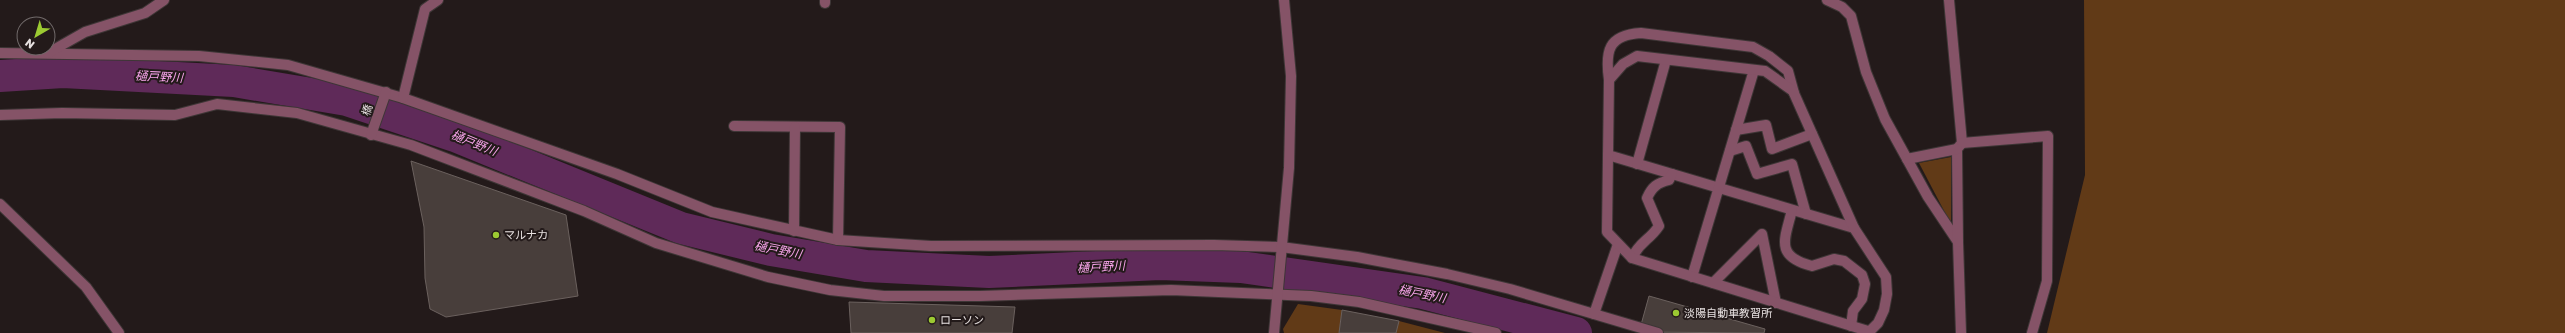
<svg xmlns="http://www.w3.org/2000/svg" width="2565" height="333" font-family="'Golos Text','Noto Sans JP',sans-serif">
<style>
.green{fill:#613a17}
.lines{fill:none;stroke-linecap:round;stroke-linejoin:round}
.river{stroke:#5f2a59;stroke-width:32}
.building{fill:#483e3b;stroke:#6b615e}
.street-casing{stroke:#3e3636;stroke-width:12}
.street{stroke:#855367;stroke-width:10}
.poi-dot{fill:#9cca32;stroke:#231a1a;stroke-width:1.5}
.labels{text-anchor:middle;stroke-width:4;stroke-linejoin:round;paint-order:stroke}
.street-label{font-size:11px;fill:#e7e1e1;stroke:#231a1a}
.poi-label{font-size:11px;fill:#e7e1e1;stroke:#231a1a;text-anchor:start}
.water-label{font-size:12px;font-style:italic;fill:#f8a5eb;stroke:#231a1a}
</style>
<rect width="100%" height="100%" fill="#231a1a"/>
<g class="green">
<path d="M2084 0H2565V333H2047L2085 175Z"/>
<path d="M1951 157V224L1919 163Z"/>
<path d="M1298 304 1342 310 1339 333H1284L1283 329Z"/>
<path d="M1399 321 1445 333H1396Z"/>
</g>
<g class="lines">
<path class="river" d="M0 76 63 72 234 81 347 100 455 136 681 228 771 250 866 266 989 272 1160 264 1241 267 1423 293 1576 333"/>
</g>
<g class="building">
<path d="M411 161 566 215 578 296 446 317 430 309 425 278 424 227Z"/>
<path d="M1649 296 1765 329 1764 333 1639 332Z"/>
<path d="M849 302 1015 307 1012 333H851Z"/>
<path d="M1342 310 1399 321 1396 333H1339Z"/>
</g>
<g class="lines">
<g class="street-casing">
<g id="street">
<path d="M825 0V3"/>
<path d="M1827 0 1842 7 1851 16 1866 72 1885 119 1928 197 1958 242 1961 333"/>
<path d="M1949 0 1962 143 1957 149 1958 242"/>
<path d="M0 53 199 56 288 65 403 98 617 174 712 212 838 240 931 246 1214 245 1281 247 1357 257 1447 274 1510 289 1658 333"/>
<path d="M48 53 85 32 145 13 164 0"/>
<path d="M1609 80C1605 51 1608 35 1641 33L1753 47 1769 56 1788 71 1794 93"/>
<path d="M403 98 425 9 438 0"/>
<path d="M0 115 62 113 175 115 217 104 297 113 411 145 584 211 656 243 768 277 830 290 884 296H980L1171 290 1311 296 1359 302 1496 333"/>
<path d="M734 126 840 127 838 240"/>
<path d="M1736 130 1766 125 1772 149 1812 134"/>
<path d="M371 135 386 92"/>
<path d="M1962 143 2048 136 2047 281 2032 333"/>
<path d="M1730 151 1746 146 1757 174 1792 164 1806 214"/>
<path d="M1608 155 1854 228"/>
<path d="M1907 159 1957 149"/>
<path d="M1637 164 1666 60"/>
<path d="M0 204 86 287 119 333"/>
<path d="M1792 210C1785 239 1774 256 1812 266L1834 259 1844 261 1862 275 1865 284 1862 299 1853 311 1851 326"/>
<path d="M794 231 795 127"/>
<path d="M1632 258C1640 241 1649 241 1659 226L1647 198C1652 187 1657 183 1669 180L1672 174"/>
<path d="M1692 277 1754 70"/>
<path d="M1713 283 1762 234 1776 303"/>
<path d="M1594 314 1618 244"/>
<path d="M1274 333 1289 168 1291 76 1284 0"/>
<path d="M1868 333 1878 323 1884 310 1887 294 1886 277 1854 228 1793 91 1765 71 1637 56 1623 64 1609 80 1607 232 1632 258 1868 331"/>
</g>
</g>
<use href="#street" class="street"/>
</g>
<g class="poi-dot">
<circle cx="496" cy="235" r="4"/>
<circle cx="1676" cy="313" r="4"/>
<circle cx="932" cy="320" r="4"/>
</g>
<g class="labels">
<g class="street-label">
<text transform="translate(367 110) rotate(-71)" y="4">橋</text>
</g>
<g class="poi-label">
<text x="504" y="239">マルナカ</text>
<text x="1684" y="317">淡陽自動車教習所</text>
<text x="940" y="324">ローソン</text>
</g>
<g class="water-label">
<text transform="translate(159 77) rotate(3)" y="4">樋戸野川</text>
<text transform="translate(474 143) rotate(22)" y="4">樋戸野川</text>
<text transform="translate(778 250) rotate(11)" y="4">樋戸野川</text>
<text transform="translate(1101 267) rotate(-3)" y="4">樋戸野川</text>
<text transform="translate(1422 294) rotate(11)" y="4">樋戸野川</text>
</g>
</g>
<g transform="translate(36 36) rotate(218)"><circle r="19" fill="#231a1a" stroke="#716a6a"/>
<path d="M0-3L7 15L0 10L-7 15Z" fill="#9cca32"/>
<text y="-6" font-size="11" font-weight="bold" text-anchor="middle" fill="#e7e1e1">N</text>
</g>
</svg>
